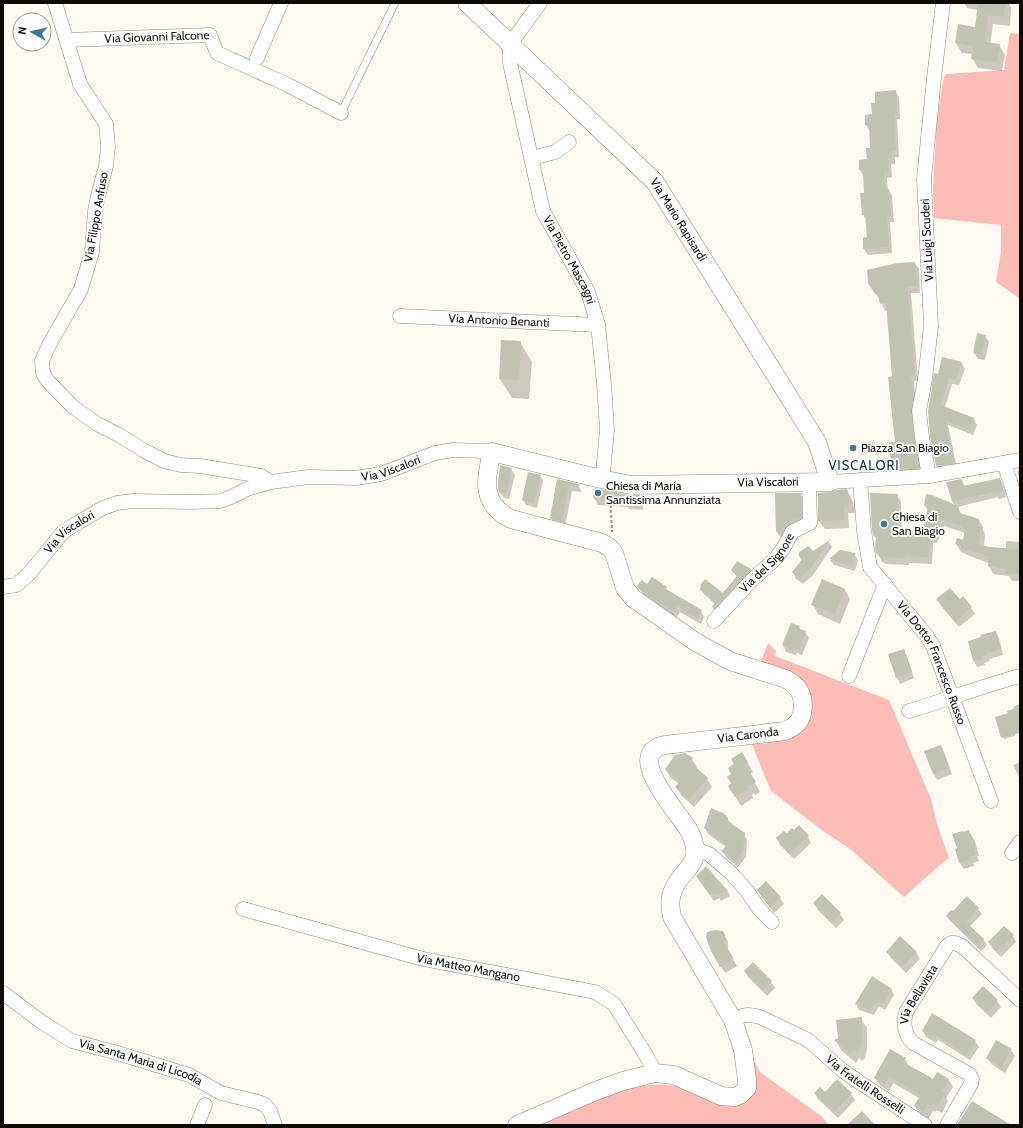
<svg xmlns="http://www.w3.org/2000/svg" width="1023" height="1128" font-family="Cabin,sans-serif">
<style>
.green{fill:#fcbcb6}
.shadow{fill:#0003}
.building{fill:#c0c2b2}
.lines{fill:none;stroke-linecap:round;stroke-linejoin:round}
.service-casing{stroke:#8f8779;stroke-width:8}
.minor-casing{stroke:#8f8779;stroke-width:15}
.tertiary-casing{stroke:#8f8779;stroke-width:19}
.path{stroke:#98948d;stroke-width:2;stroke-dasharray:3 2;stroke-linecap:butt}
.service{stroke:#fff;stroke-width:7}
.minor{stroke:#fff;stroke-width:14}
.tertiary{stroke:#fff;stroke-width:18}
.poi-dot{fill:#3e7891;stroke:#fff;stroke-width:1.5}
.labels{text-anchor:middle;stroke-width:3.5;stroke-linejoin:round;paint-order:stroke}
.street-label{font-size:12px;fill:#0e0b07;stroke:#fff}
.poi-label{font-size:12px;fill:#0e0b07;stroke:#fff;text-anchor:start}
.neighbourhood-label{font-size:13px;letter-spacing:1px;fill:#013547;stroke:#fff}
</style>
<rect width="100%" height="100%" fill="#fffaf1"/>
<g class="green">
<path d="M1010 33 1020 34V299L996 282 1001 252V225L934 218 933 188 937 118 944 76 946 74 1004 70Z"/>
<path d="M768 643 776 651 775 656 889 700 931 799 937 824 949 858 941 864 904 897 849 848 823 831 771 791 751 742 759 741 762 744 768 743 770 740 809 710 760 664Z"/>
<path d="M750 1053 760 1072 821 1116 829 1125H529C547 1118 564 1112 581 1105 611 1094 643 1080 676 1086 695 1090 715 1099 734 1106Z"/>
</g>
<g class="shadow">
<path d="M964 3H1009L1011 8 1010 26 993 24 990 44 999 45 1005 55 1002 71 978 68 972 58 973 54 962 53 956 43 976 28 978 10 967 8Z"/>
<path d="M895 91 899 97 900 119H897L899 157H895V164H891L892 177 887 178 888 190H889L892 196 894 222H890L892 253 868 255 864 249 868 238 867 221 863 215 865 194 864 177 860 170V161L868 160 871 148 870 131 866 125 873 115 877 104Z"/>
<path d="M915 263 919 269 920 293H911L918 381H914L922 475 896 476 892 469 896 443 893 377 888 310 885 311 881 301 873 290Z"/>
<path d="M985 336 989 342 985 360 978 359 974 353Z"/>
<path d="M520 342 532 362 529 399 512 398 500 379Z"/>
<path d="M961 362 965 369 959 385 952 384 945 407 974 419 977 425 973 435 948 425 957 469 940 472 937 466 939 375Z"/>
<path d="M511 469 515 475 509 499 504 498 500 492Z"/>
<path d="M1020 470V481L1017 471Z"/>
<path d="M540 476 543 481 537 508 526 505 523 500Z"/>
<path d="M558 480 578 485 581 491V492L572 491 565 527 554 524 551 518Z"/>
<path d="M961 480 965 486 1000 480 1003 486 1007 497 998 499V497L957 507 962 515 979 520 983 527V530L985 535 984 546 1006 550V541L1020 542V581H1012L1009 576 993 574 989 566V563L967 555 966 554 961 552 956 544 964 541 965 533 944 526 937 543H933L932 564 909 563V565L886 564 882 562 878 554 897 495 901 502 902 534 922 535 928 511 925 506 956 507 952 501Z"/>
<path d="M595 489 629 496H639L643 503V510L629 509 628 507 598 505 594 498Z"/>
<path d="M847 490 852 500 856 513H848L849 528 825 529 819 521Z"/>
<path d="M800 494 804 500V524L785 539 781 538 777 532Z"/>
<path d="M829 542 832 547 813 575 803 584 796 579 793 572 813 552Z"/>
<path d="M841 551 854 553 858 560 855 571 834 565 830 560Z"/>
<path d="M738 562 751 570 753 575 716 612 713 607 715 604 705 595 701 590 723 595 737 577 732 570Z"/>
<path d="M638 586H648L666 588 667 591 701 611 704 617 701 624 680 612 677 617 661 608 645 596Z"/>
<path d="M845 590 850 599 840 624 818 614 813 605Z"/>
<path d="M938 599 960 600 971 608 975 614 959 627 941 606Z"/>
<path d="M799 627 801 630 805 632 809 638 802 655 797 653 796 655 786 652 783 645Z"/>
<path d="M995 632 999 638 1003 655 989 659 990 661 984 663 985 665 977 667 974 661 969 642Z"/>
<path d="M903 650 907 656 914 678 900 684 897 677Z"/>
<path d="M1020 704V733L1015 734V736L1004 739 1001 733 1009 713 1014 710 1013 707Z"/>
<path d="M941 746 944 752 952 774 937 780 934 774Z"/>
<path d="M742 753 753 772 750 774 760 792 755 795 754 793 752 795 753 798 741 806 729 786 732 784V774L736 765Z"/>
<path d="M692 759 697 767 696 768 707 779 712 787 694 807 681 795 676 787 679 784 671 778 666 770Z"/>
<path d="M1020 762V785L1018 780 1020 779 1013 765Z"/>
<path d="M727 818 731 824 744 834 747 840 746 857 738 867 726 857 723 851 726 847 708 834 705 828Z"/>
<path d="M787 834 808 837 811 843 794 859 780 845 777 839Z"/>
<path d="M971 835 975 841 979 856H977L979 861 973 863 974 866 964 869 960 863 956 850Z"/>
<path d="M697 877 727 890 730 896 721 901 719 898 714 901Z"/>
<path d="M758 890 780 898 784 904 774 913Z"/>
<path d="M814 903 840 914 844 920 836 928 818 910Z"/>
<path d="M978 909 982 914 969 927 983 939 987 945 981 951 950 921 947 916 953 913Z"/>
<path d="M723 932 728 942V951L737 966 725 973 712 951Z"/>
<path d="M1013 936 1016 942 1001 957 992 948 989 942Z"/>
<path d="M887 952H916L920 959 906 973 891 958Z"/>
<path d="M745 972 771 982 775 988 767 996 749 978Z"/>
<path d="M891 989 894 995 885 1010 879 1006 874 1015 859 1010 856 1004Z"/>
<path d="M973 998 997 1001 1001 1007 991 1018 976 1004Z"/>
<path d="M861 1019 867 1028V1048L865 1058 862 1061 859 1058 856 1063 841 1050 836 1041Z"/>
<path d="M923 1031 975 1041 979 1047 970 1060 938 1040 936 1043 926 1037Z"/>
<path d="M1011 1050 1015 1056 1005 1073 991 1064 987 1058Z"/>
<path d="M905 1059 909 1066 934 1080 948 1079 953 1087 946 1098 948 1101 942 1113 936 1110 935 1113 933 1111 928 1119 919 1114 915 1106 919 1098 893 1083 889 1091 880 1086 875 1078Z"/>
<path d="M837 1081 851 1094 855 1100 838 1118 818 1099 815 1093H825Z"/>
</g>
<g class="building">
<path d="M978 3H1006L1004 17 988 15 984 42 1000 44 997 62 971 59 973 46 955 43 958 24 975 27Z"/>
<path d="M896 90 897 113H894L896 151H892V158H888L889 171 884 172 885 189H889L891 216H887L889 247 863 249V238L867 237 865 215H862L860 193H864L863 170H859V160L867 159 866 148H870L869 125H865V115L872 114 871 103H875V92Z"/>
<path d="M915 262 917 286 908 287 915 374 911 375 913 390H914L911 412 914 438 919 468 891 470 889 442H895L888 377 892 376 886 303 880 304 878 294H875L868 283 867 270 897 263Z"/>
<path d="M977 333 986 335 982 354 973 353Z"/>
<path d="M501 340 521 341 519 380 499 379Z"/>
<path d="M942 357 962 362 956 379 949 378 941 405 974 418 970 430 945 420 955 463 936 466 930 436 928 411 934 373 938 374Z"/>
<path d="M500 465 512 468 506 493 499 492 498 489V482Z"/>
<path d="M528 472 541 475 534 503 522 500Z"/>
<path d="M1000 478 1004 491 994 493V492L952 501 946 482 962 479 963 486Z"/>
<path d="M557 479 579 484 578 487 569 486 562 522 550 518Z"/>
<path d="M595 488 629 495H640L639 504 625 503V500L593 498Z"/>
<path d="M847 489 852 504 844 505V520L818 521V493L830 492 836 490Z"/>
<path d="M775 493H801V518L798 519 790 520V523L786 525 782 534 776 532Z"/>
<path d="M870 493 898 494 897 511 899 521 897 533 921 534 928 507 924 506 926 494 932 495 958 506 960 513 979 519 978 526H982L979 544 988 547 1019 549 1020 557V574H1006L1005 569 988 566 989 557 961 548V546L955 544 957 538 963 540 965 529 961 527V526L940 519 933 536H930L928 557 905 555V558L881 557 876 554 875 547 876 538 873 535 872 530Z"/>
<path d="M830 540 810 569 799 578 792 572 802 560 799 556V552L809 546 813 551Z"/>
<path d="M840 550 855 553 852 565 829 559Z"/>
<path d="M737 561 751 569 714 609 712 607 715 603 700 590 701 584 705 579 723 593 737 576 731 570Z"/>
<path d="M652 577 667 587 666 589 702 610 697 618 677 606 674 611 657 602 640 590 637 586 642 580 647 584Z"/>
<path d="M822 579 845 589 835 614 811 605Z"/>
<path d="M950 588 960 599 963 596 972 607 955 621 936 599Z"/>
<path d="M791 623 800 626 799 629 806 631 799 650 793 647 792 650 782 645Z"/>
<path d="M996 631 1001 649 986 653 987 655 982 656V659L973 661 968 641 981 637 980 635Z"/>
<path d="M904 649 912 672 896 678 888 654Z"/>
<path d="M1020 707V732L1001 738 995 717 1008 713 1007 711Z"/>
<path d="M941 745 949 768 933 774 924 751Z"/>
<path d="M742 752 748 762 745 764 756 782 749 786 748 784 747 785 749 788 735 797 728 786 731 783 727 777 731 774 728 768 734 764 731 759Z"/>
<path d="M685 753 693 758 690 762 708 778 689 799 675 787 680 781 665 769 675 755Z"/>
<path d="M711 808 723 813 728 817V821L745 833 743 850 735 862 721 851 727 845 704 828Z"/>
<path d="M799 825 809 836 789 854 776 838 784 831 787 833 792 828 794 830Z"/>
<path d="M969 830 970 834H971L976 849 974 850 976 855 970 857 971 859 959 863 955 849 957 848 952 834 963 831V832Z"/>
<path d="M706 866 727 890 717 895 714 893 710 895 696 876Z"/>
<path d="M766 881 781 897 770 908 757 890Z"/>
<path d="M822 894 841 913 832 922 813 903Z"/>
<path d="M967 896 979 908 966 922 984 939 978 946 946 916 951 910 953 911Z"/>
<path d="M1004 926 1014 935 997 951 988 942Z"/>
<path d="M715 930 723 931 725 935V944L734 959 720 967 711 951 706 937 707 932Z"/>
<path d="M900 936 917 952 902 967 886 952Z"/>
<path d="M753 962 772 981 763 990 744 971Z"/>
<path d="M872 976 892 989 882 1005 876 1001 870 1010 855 1004Z"/>
<path d="M983 986 998 1000 987 1012 972 998Z"/>
<path d="M932 1013 976 1040 966 1055 935 1034 933 1038 922 1031Z"/>
<path d="M862 1017V1038L860 1048 857 1052 853 1050 850 1054 834 1040 838 1038 836 1020Z"/>
<path d="M996 1040 1012 1049 1001 1067 986 1058Z"/>
<path d="M890 1049 906 1058 903 1062 930 1077 933 1079 937 1072 949 1079 942 1091 945 1093 937 1106 932 1103 931 1106 928 1104 924 1112 914 1106 920 1095 889 1076 884 1084 874 1078Z"/>
<path d="M837 1079 852 1093 834 1112 814 1093 820 1087 825 1092Z"/>
<path d="M972 1101 1011 1125H957Z"/>
<path d="M862 1111 875 1125H847Z"/>
</g>
<g class="lines">
<g class="service-casing">
<path id="service" d="M341 113 395 3"/>
</g>
<g class="minor-casing">
<g id="minor">
<path d="M55 3 80 84 106 124 108 147 106 166 98 196 95 211 92 252 81 289 49 345 42 361 43 373 47 380 72 406 97 424 119 435 143 450 164 461 181 465 200 466 261 476 271 482"/>
<path id="s1" d="M540 3 510 44V63L543 211 588 292 598 325 604 384 607 430 603 473 601 479"/>
<path id="s2" d="M67 40 210 35 217 53 288 85 341 113"/>
<path d="M257 58 281 3"/>
<path d="M532 158 555 152 569 142"/>
<path id="s3" d="M400 316 598 325"/>
<path d="M1004 463 1020 512"/>
<path d="M929 476 922 437 919 411 925 379 931 326 924 179 934 78 943 3"/>
<path id="s4" d="M860 480 864 531 870 567 926 635 933 646 991 801"/>
<path d="M830 482 929 476 1020 460"/>
<path id="s5" d="M3 587 16 585 28 575 63 532 79 522 103 508 117 503 133 501 192 502 220 501 231 497 247 489 271 482 308 477 356 478 381 474 435 453 453 450 484 451 492 452"/>
<path id="s6" d="M714 621 751 581 776 558 784 547 792 532 810 523 809 481"/>
<path d="M849 676 885 584"/>
<path d="M909 711C946 700 983 686 1020 676"/>
<path d="M695 849 709 854 731 873 747 891 760 910 772 922"/>
<path d="M1012 853 1020 842"/>
<path id="s7" d="M243 909 423 959 595 992 614 1004 647 1057 655 1073"/>
<path id="s8" d="M3 993 43 1023 72 1041 114 1052 189 1075 221 1093 258 1102 265 1105 270 1111 275 1125"/>
<path id="s9" d="M733 1020C744 1014 748 1014 760 1017L808 1040 842 1070 859 1082 925 1125"/>
<path d="M197 1125 205 1105"/>
<path id="s10" d="M947 1125 971 1084 972 1079 969 1074 913 1043C904 1034 903 1024 906 1012L947 946 951 943H955L962 946 1020 1000"/>
</g>
</g>
<g class="tertiary-casing">
<g id="tertiary">
<path id="s11" d="M467 3 655 182 817 442 830 482 631 485 601 479 492 452C485 480 481 504 511 519L602 543 609 547 614 553 625 588 633 598 694 641 730 661 786 679C790 682 795 684 798 689 805 699 805 718 794 726 792 728 788 729 785 731L665 745C662 746 659 746 656 748 632 763 679 814 688 829 690 832 692 836 693 840 702 864 682 870 674 888 669 898 670 907 672 917L733 1020 743 1050 747 1080V1088L741 1094 735 1097 721 1096 674 1075 655 1073 623 1081 598 1090 517 1125"/>
</g>
</g>
<path class="path" d="M610 495 612 532"/>
<use href="#service" class="service"/>
<use href="#minor" class="minor"/>
<use href="#tertiary" class="tertiary"/>
</g>
<g class="poi-dot">
<circle cx="853" cy="448" r="4"/>
<circle cx="598" cy="493" r="4"/>
<circle cx="884" cy="524" r="4"/>
</g>
<g class="labels">
<g class="street-label">
<text dy="4" stroke="none"><textPath href="#s2" startOffset="90">Via Giovanni Falcone</textPath></text>
<text transform="translate(96 217) rotate(-80)" y="4">Via Filippo Anfuso</text>
<text dy="4" stroke="none"><textPath href="#s11" startOffset="304">Via Mario Rapisardi</textPath></text>
<text transform="translate(927 240) rotate(-93)" y="4">Via Luigi Scuderi</text>
<text dy="4" stroke="none"><textPath href="#s1" startOffset="277">Via Pietro Mascagni</textPath></text>
<text dy="4" stroke="none"><textPath href="#s3" startOffset="99">Via Antonio Benanti</textPath></text>
<text dy="4" stroke="none"><textPath href="#s5" startOffset="425">Via Viscalori</textPath></text>
<text transform="translate(768 482) rotate(-1)" y="4">Via Viscalori</text>
<text dy="4" stroke="none"><textPath href="#s5" startOffset="89">Via Viscalori</textPath></text>
<text dy="4" stroke="none"><textPath href="#s6" startOffset="79">Via del Signore</textPath></text>
<text dy="4" stroke="none"><textPath href="#s4" startOffset="203">Via Dottor Francesco Russo</textPath></text>
<text transform="translate(748 735) rotate(-7)" y="4">Via Caronda</text>
<text dy="4" stroke="none"><textPath href="#s7" startOffset="233">Via Matteo Mangano</textPath></text>
<text dy="4" stroke="none"><textPath href="#s10" startOffset="177">Via Bellavista</textPath></text>
<text dy="4" stroke="none"><textPath href="#s8" startOffset="156">Via Santa Maria di Licodia</textPath></text>
<text dy="4" stroke="none"><textPath href="#s9" startOffset="154">Via Fratelli Rosselli</textPath></text>
</g>
<g class="poi-label">
<text x="861" y="452">Piazza San Biagio</text>
<text x="606" y="490">Chiesa di Maria<tspan x="606" dy="14">Santissima Annunziata</tspan></text>
<text x="892" y="521">Chiesa di<tspan x="892" dy="14">San Biagio</tspan></text>
</g>
<g class="neighbourhood-label">
<text x="864" y="470">VISCALORI</text>
</g>
</g>
<rect width="1023" height="1128" fill="none" stroke="#0e0b07" stroke-width="8"/>
<g transform="translate(32 32) rotate(278)"><circle r="19" fill="#ffffff" stroke="#9f9d9c"/>
<path d="M0-3L7 15L0 10L-7 15Z" fill="#3e7891"/>
<text y="-6" font-size="11" font-weight="bold" text-anchor="middle" fill="#0e0b07">N</text>
</g>
</svg>
